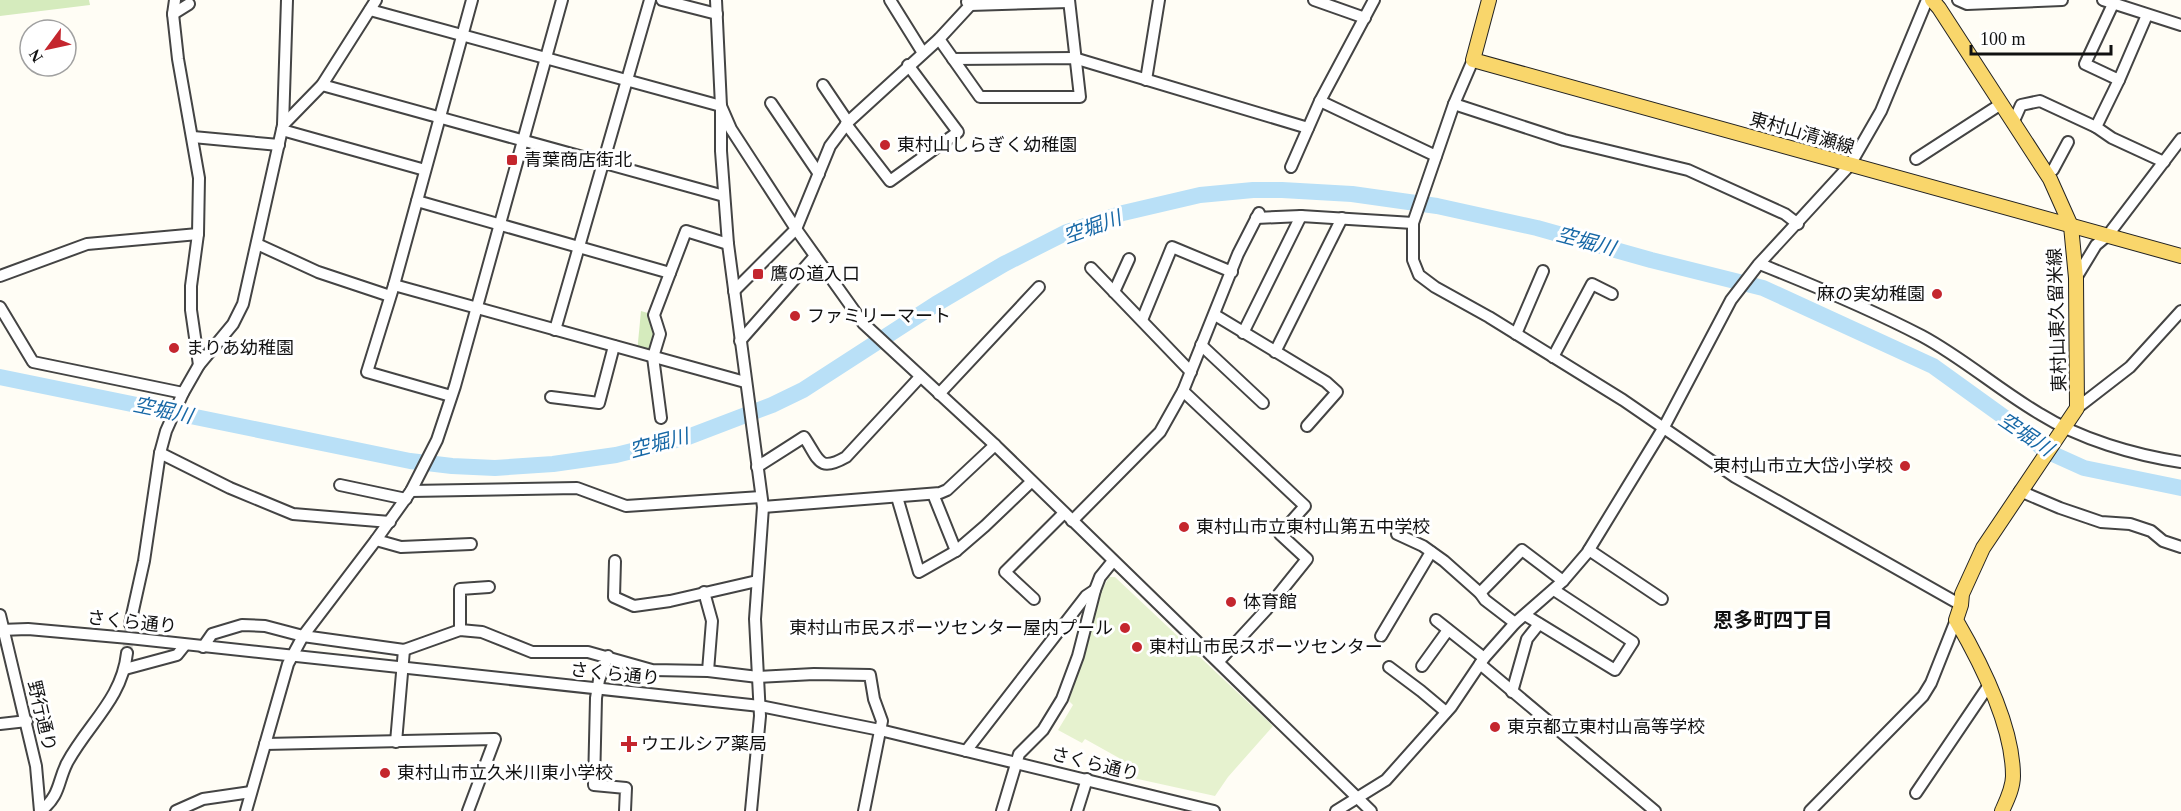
<svg xmlns="http://www.w3.org/2000/svg" width="2181" height="811" font-family="'Times New Roman','Noto Sans JP',serif">
<style>
.green{fill:#d5ebbd}
.pitch{fill:#e6f2cf}
.lines{fill:none;stroke-linecap:round;stroke-linejoin:round}
.river{stroke:#b9e0f7;stroke-width:16}
.minor-tunnel{stroke:#dbdad3;stroke-width:10;stroke-dasharray:10 5;stroke-linecap:butt}
.minor-casing{stroke:#444;stroke-width:14}
.major-casing{stroke:#222;stroke-width:16}
.minor{stroke:#fff;stroke-width:10}
.major{stroke:#f9d66b;stroke-width:14}
.poi-dot{fill:#c4262e;stroke:#fff;stroke-width:2}
.labels{text-anchor:middle;stroke-width:6;stroke-linejoin:round;paint-order:stroke}
.street-label{font-size:18px;fill:#111;stroke:#fff}
.poi-label{font-size:18px;fill:#111;stroke:#fff;text-anchor:start}
.water-label{font-size:20px;font-style:italic;fill:#1768a6;stroke:#fff}
.neighbourhood-label{font-size:20px;font-weight:bold;fill:#111;stroke:#fff}
</style>
<rect width="100%" height="100%" fill="#fffdf5"/>
<g class="green">
<path d="M0 0H89L90 5 0 16Z"/>
<path d="M641 311 654 315 660 334 653 357 637 353Z"/>
</g>
<path class="pitch" d="M1109 577H1115L1273 726 1228 777 1215 796 1115 774 1119 758 1085 739 1082 743 1058 730 1073 705 1069 701 1101 592Z"/>
<g class="lines">
<path class="river" d="M0 377 410 461 452 466 495 468 553 464 616 455 688 437 772 405 803 390 936 304 1004 264 1067 232 1123 213 1200 195 1253 190H1282L1352 194 1437 206 1537 228 1651 260 1763 288 1933 366 2026 433 2044 450 2084 468 2181 488"/>
<path class="minor-tunnel" d="M127 653 130 624"/>
<g class="minor-casing">
<g id="minor">
<path d="M175 0 173 14 178 59 199 178 198 234 191 286V310L199 365"/>
<path d="M662 0 717 14"/>
<path d="M716 0 721 106V151L728 244 763 507 755 619 760 716 751 811"/>
<path d="M890 0 923 53"/>
<path d="M1314 0 1365 18"/>
<path d="M1958 0 1967 4 2062 0"/>
<path d="M2103 0 2181 25"/>
<path d="M967 2 970 5 1069 2"/>
<path d="M2113 4 2085 64 2119 80 2147 15"/>
<path d="M370 10 721 106"/>
<path d="M173 14 189 4"/>
<path d="M939 39 980 97H1080L1069 0"/>
<path d="M953 59 1074 58 1308 128"/>
<path d="M1473 60 1454 104 1413 223V260L1419 275 1435 287 1489 317 1623 400 1735 477 1961 605"/>
<path d="M1146 80 1159 0"/>
<path d="M322 85 724 196"/>
<path d="M823 85 848 122"/>
<path d="M1320 101 1436 156"/>
<path d="M771 103 819 174"/>
<path d="M1454 104 1564 140 1688 170 1785 214 1798 224"/>
<path d="M721 106 731 129 796 229 863 323 995 445 1371 811"/>
<path d="M2013 123 2021 105 2040 101 2096 127 2112 138 2164 162"/>
<path d="M846 124 890 181 958 132 908 65"/>
<path d="M283 125 322 85 376 0"/>
<path d="M2096 127 2119 80"/>
<path d="M282 130 425 170"/>
<path d="M193 137 279 145"/>
<path d="M1916 159 2001 104"/>
<path d="M1291 167 1320 101 1374 0"/>
<path d="M2046 172 2053 170 2068 142"/>
<path d="M417 201 670 273"/>
<path d="M1256 218 1301 216 1413 223"/>
<path d="M257 244 318 272 390 296"/>
<path d="M1760 264C1815 286 1870 309 1922 336 1963 358 1999 390 2040 414 2080 439 2134 455 2181 462"/>
<path d="M1091 268 1191 372"/>
<path d="M0 276 87 244 198 234"/>
<path d="M2076 278 2096 245 2108 235 2181 139"/>
<path d="M394 285 745 382"/>
<path d="M734 291 796 229 830 146 848 122 939 39 975 0"/>
<path d="M1114 292 1129 259"/>
<path d="M0 307 33 362 183 393"/>
<path d="M1215 315 1326 382 1337 392 1307 426"/>
<path d="M1142 320 1172 247 1232 272"/>
<path d="M555 330 650 0"/>
<path d="M1243 333 1301 216"/>
<path d="M1516 334 1543 271"/>
<path d="M740 341 815 256"/>
<path d="M1201 345 1263 403"/>
<path d="M1275 352 1342 218"/>
<path d="M1553 357 1592 284 1612 294"/>
<path d="M1183 391 1305 506 1280 534 1307 559 1266 610 1219 661"/>
<path d="M939 394 1039 287"/>
<path d="M451 396 367 372 394 285 472 0"/>
<path d="M551 397 599 403 614 346"/>
<path d="M2077 408 2130 367 2181 311"/>
<path d="M661 418 653 357 660 334 654 315 686 231 728 244"/>
<path d="M160 453 230 488 293 514 390 522"/>
<path d="M757 467 804 437C819 459 818 473 846 457L920 377"/>
<path d="M340 485 406 499"/>
<path d="M411 491 577 488 626 506 761 497"/>
<path d="M2020 491 2060 508 2101 522 2130 524 2151 531 2163 541 2181 547"/>
<path d="M933 494 956 551"/>
<path d="M897 497 919 572 956 551 985 526 1031 482"/>
<path d="M763 507 940 493 947 490 995 445"/>
<path d="M1072 521 1160 432 1183 391 1238 254 1259 213"/>
<path d="M1397 534 1423 546 1444 561 1480 593 1485 600 1515 623"/>
<path d="M376 540 401 547 471 544"/>
<path d="M1589 550 1662 599"/>
<path d="M615 561 614 597 634 606 670 601 757 581"/>
<path d="M704 592 712 621 708 671"/>
<path d="M1480 593 1522 550 1563 581"/>
<path d="M1034 599 1005 572 1064 513"/>
<path d="M0 615 36 766 40 811"/>
<path d="M1525 615 1615 670 1633 642 1554 590"/>
<path d="M1436 620 1484 658"/>
<path d="M130 624 144 561 160 453 166 431 183 393 199 365 233 324 243 304 283 125 287 0"/>
<path d="M0 630 28 629 129 638 760 706 880 730 1214 811"/>
<path d="M460 630V589L489 587"/>
<path d="M1381 636 1431 552"/>
<path d="M203 647 212 634 242 625 265 626 303 636 404 650 460 630 482 632 532 652H588L652 670 708 671 758 677 814 674 870 675 874 699 882 721 864 811"/>
<path d="M608 656 599 680 596 698 594 785 626 788 625 811"/>
<path d="M1480 664 1655 811"/>
<path d="M1422 666 1448 630"/>
<path d="M1389 667 1421 691 1446 712"/>
<path d="M125 669 177 655 185 645"/>
<path d="M1512 692 1527 639 1539 624"/>
<path d="M0 724 27 721"/>
<path d="M396 742 404 650"/>
<path d="M265 744 495 739 468 811"/>
<path d="M966 751 1086 596 1095 590"/>
<path d="M1916 793 1989 685"/>
<path d="M41 811C61 794 57 783 67 763 88 724 122 699 127 653"/>
<path d="M176 811 203 799 251 792"/>
<path d="M246 811 288 664 303 636 376 540 411 491 437 440 455 386 562 0"/>
<path d="M1002 811 1019 754 1043 730 1062 699 1078 656 1095 590 1100 577 1113 561"/>
<path d="M1077 811 1087 779"/>
<path d="M1336 811 1386 780 1451 707 1484 658 1515 623 1563 581 1587 553 1664 427 1731 300 1758 265 1850 165 1881 111 1927 0"/>
<path d="M1810 811 1923 696 1931 683 1956 620"/>
</g>
</g>
<g class="major-casing">
<g id="major">
<path d="M1489 0 1473 60 2181 256"/>
<path d="M1932 0 1939 8 2050 179 2071 226 2076 278 2077 408 1983 548 1962 594 1961 605 1956 620C1981 663 2013 725 2013 776 2013 788 2007 800 2002 811"/>
</g>
</g>
<use href="#minor" class="minor"/>
<use href="#major" class="major"/>
</g>
<g class="poi-dot">
<circle cx="885" cy="145" r="6"/>
<rect x="506" y="154" width="12" height="12" rx="3"/>
<rect x="752" y="268" width="12" height="12" rx="3"/>
<circle cx="1937" cy="294" r="6"/>
<circle cx="795" cy="316" r="6"/>
<circle cx="174" cy="348" r="6"/>
<circle cx="1905" cy="466" r="6"/>
<circle cx="1184" cy="527" r="6"/>
<circle cx="1231" cy="602" r="6"/>
<circle cx="1125" cy="628" r="6"/>
<circle cx="1137" cy="647" r="6"/>
<circle cx="1495" cy="727" r="6"/>
<path d="M626 735h6v6h6v6h-6v6h-6v-6h-6v-6h6z"/>
<circle cx="385" cy="773" r="6"/>
</g>
<g class="labels">
<g class="street-label">
<text transform="translate(1802 133) rotate(16)" y="6">東村山清瀬線</text>
<text transform="translate(2057 320) rotate(-92)" y="6">東村山東久留米線</text>
<text transform="translate(132 622) rotate(6)" y="6">さくら通り</text>
<text transform="translate(615 674) rotate(6)" y="6">さくら通り</text>
<text transform="translate(42 716) rotate(77)" y="6">野行通り</text>
<text transform="translate(1095 764) rotate(14)" y="6">さくら通り</text>
</g>
<g class="poi-label">
<text x="897" y="151">東村山しらぎく幼稚園</text>
<text x="524" y="166">青葉商店街北</text>
<text x="770" y="280">鷹の道入口</text>
<text x="1925" y="300" text-anchor="end">麻の実幼稚園</text>
<text x="807" y="322">ファミリーマート</text>
<text x="186" y="354">まりあ幼稚園</text>
<text x="1893" y="472" text-anchor="end">東村山市立大岱小学校</text>
<text x="1196" y="533">東村山市立東村山第五中学校</text>
<text x="1243" y="608">体育館</text>
<text x="1113" y="634" text-anchor="end">東村山市民スポーツセンター屋内プール</text>
<text x="1149" y="653">東村山市民スポーツセンター</text>
<text x="1507" y="733">東京都立東村山高等学校</text>
<text x="641" y="750">ウエルシア薬局</text>
<text x="397" y="779">東村山市立久米川東小学校</text>
</g>
<g class="water-label">
<text transform="translate(1092 227) rotate(-20)" y="7">空堀川</text>
<text transform="translate(1586 241) rotate(15)" y="7">空堀川</text>
<text transform="translate(163 410) rotate(12)" y="7">空堀川</text>
<text transform="translate(2026 434) rotate(34)" y="7">空堀川</text>
<text transform="translate(659 443) rotate(-15)" y="7">空堀川</text>
</g>
<g class="neighbourhood-label">
<text x="1773" y="627">恩多町四丁目</text>
</g>
</g>
<g transform="translate(48 48) rotate(237)"><circle r="28" fill="#ffffff" stroke="#a0a0a0" stroke-width="1.5"/>
<path d="M0-4.5L10 22L0 15L-10 22Z" fill="#c4262e"/>
<text y="-9" font-size="16" font-weight="bold" text-anchor="middle" fill="#111111">N</text>
</g>
<path d="M1971 45v9h140v-9" fill="none" stroke="#111111" stroke-width="3"/>
<text x="1980" y="45" font-size="18" fill="#111111" stroke="#ffffff" stroke-width="4.5" paint-order="stroke">100 m</text>
</svg>
